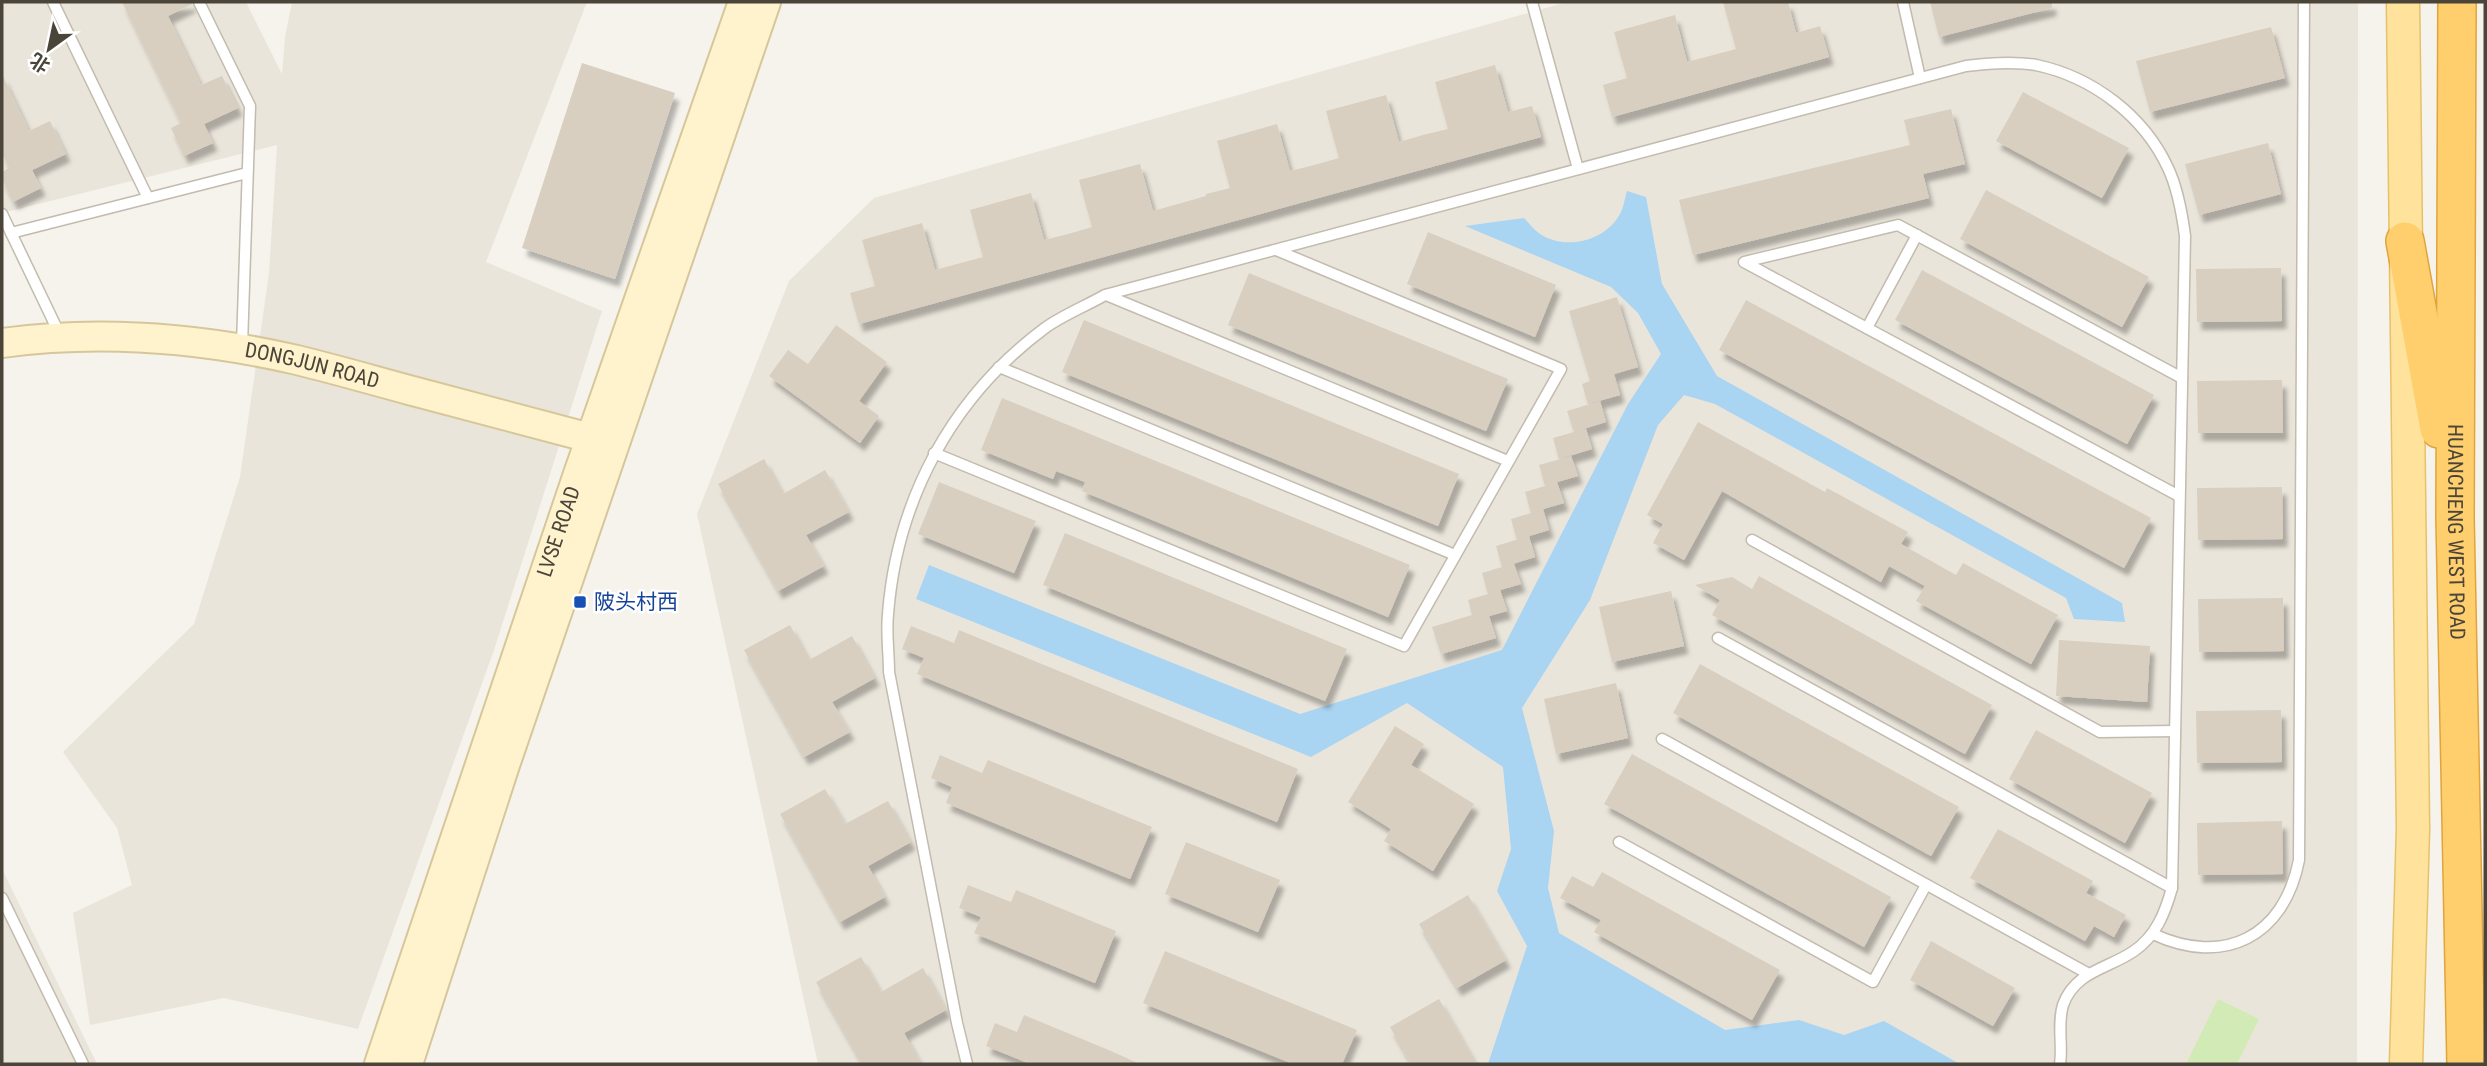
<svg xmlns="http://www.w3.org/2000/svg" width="2487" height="1066" font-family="'Roboto Condensed','Noto Sans SC',sans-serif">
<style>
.residential{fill:#eae5da}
.green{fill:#d2eab5}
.water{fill:#a9d4f2}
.building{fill:#d8cfc1;filter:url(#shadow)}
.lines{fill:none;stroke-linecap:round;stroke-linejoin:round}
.lane-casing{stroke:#c2bbae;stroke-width:13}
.secondary-casing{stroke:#d6c79b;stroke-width:32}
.primary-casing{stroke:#e6c16a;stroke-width:35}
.highway-casing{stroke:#e0a43c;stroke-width:40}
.lane{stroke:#fff;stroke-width:10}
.secondary{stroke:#fff3cd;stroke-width:28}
.primary{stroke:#ffe39c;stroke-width:32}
.highway{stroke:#ffcf6e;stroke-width:37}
.transit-dot{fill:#1a4fb4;stroke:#fff;stroke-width:2.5}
.labels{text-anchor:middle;stroke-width:5;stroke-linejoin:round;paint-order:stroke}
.street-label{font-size:21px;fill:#4b4439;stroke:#fff}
.transit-label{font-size:21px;fill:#164399;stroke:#fff;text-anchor:start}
</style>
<defs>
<filter id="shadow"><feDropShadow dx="4.5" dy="8" stdDeviation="2" flood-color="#0004"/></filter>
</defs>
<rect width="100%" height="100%" fill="#f6f3ec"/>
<g class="residential">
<path d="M2 2H246L282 74 285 37 292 2H587L486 262 602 311 494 650 358 1029 224 998 90 1025 73 913 132 885 117 828 63 752 194 624 240 477 269 273 277 145 2 213Z"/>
<path d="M1567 2H2358L2357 1064H818L697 514 789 281 874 198Z"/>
<path d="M2 869 97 1064H2Z"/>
</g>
<path class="green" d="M2218 999 2259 1019 2237 1064H2186Z"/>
<path class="water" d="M1627 191 1646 197 1662 284 1717 376 2122 603 2125 622 2074 619 2066 598 1715 404 1684 395 1658 425 1590 600 1522 708 1554 831 1548 888 1559 933 1725 1030 1799 1020 1844 1035 1884 1021 1958 1063 1488 1064 1527 946 1497 891 1511 849 1503 767 1407 703 1311 757 916 599 929 565 1300 714 1502 650 1628 404 1661 354 1638 313 1611 287 1465 226 1524 218C1529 223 1534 230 1540 234 1566 251 1607 241 1621 212 1624 206 1625 197 1627 191Z"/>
<g class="building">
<path d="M122 2H192V4L168 16 201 85 222 76 238 108 204 124 213 143 184 156 171 128 181 123Z"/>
<path d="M1723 2H1788L1796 33 1820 26 1829 57 1612 117 1603 85 1627 78 1614 32 1675 15 1687 62 1736 49Z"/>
<path d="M1930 2H2052V8L1939 37Z"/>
<path d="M2271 27 2285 78 2150 112 2136 61Z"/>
<path d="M582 63 675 93 615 279 522 248Z"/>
<path d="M1495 65 1508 112 1532 106 1541 137 859 324 850 293 875 286 862 240 922 223 935 270 983 257 970 210 1031 193 1044 240 1068 234 1092 227 1079 180 1140 164 1153 211 1206 196V194L1230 188 1217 141 1277 124 1290 171 1314 165 1339 158 1326 111 1386 95 1399 142 1423 135 1448 129 1435 82Z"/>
<path d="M2 74 29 131 50 121 66 154 32 170 41 188 13 202 2 179V172L9 168 2 153Z"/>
<path d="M2023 92 2129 148 2102 198 1996 141Z"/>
<path d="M1951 109 1965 164 1923 174 1929 198 1693 255 1679 200 1910 145 1904 120Z"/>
<path d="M2268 143 2281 194 2199 215 2185 164Z"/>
<path d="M1986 190 2149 277 2122 327 1960 239Z"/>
<path d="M1428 232 1556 285 1535 337 1407 284Z"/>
<path d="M2281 268 2282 321 2197 322 2196 269Z"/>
<path d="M1922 270 2154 395 2127 444 1895 320Z"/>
<path d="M1249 273 1508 379 1486 431 1228 325Z"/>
<path d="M1617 297 1638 367 1614 374 1620 395 1588 404 1582 384 1590 381 1569 311Z"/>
<path d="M1746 300 2151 518 2124 568 1719 350Z"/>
<path d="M1084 320 1459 474 1438 526 1062 372Z"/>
<path d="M836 325 887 362 859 401 879 416 860 443 769 376 788 350 808 364Z"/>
<path d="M2282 380 2283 433H2198L2197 381Z"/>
<path d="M1002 398 1410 565 1388 617 1082 491 1085 482 1056 471 1053 479 981 450Z"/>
<path d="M1600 401 1606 422 1580 430 1586 429 1592 449 1559 459 1553 438 1574 432 1567 411Z"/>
<path d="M1698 422 1825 492 1827 488 1908 532 1901 544 1956 575 1963 563 2058 615 2031 664 1916 601 1925 586 1889 566 1881 582 1722 491 1684 560 1653 543 1663 524 1647 515Z"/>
<path d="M1571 456 1578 476 1557 482 1564 503 1543 509 1549 530 1529 536 1535 557 1506 566 1514 564 1521 584 1500 590 1507 611 1489 616 1496 638 1441 654 1432 627 1472 615 1468 600 1488 594 1482 573 1502 567 1496 546 1522 538 1517 540 1511 519 1531 513 1525 492 1545 486 1539 465Z"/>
<path d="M764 459 783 494 825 470 849 512 806 535 824 566 778 591 718 484Z"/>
<path d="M939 482 1036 521 1014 573 918 534Z"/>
<path d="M2282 487 2283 539 2198 540 2197 488Z"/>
<path d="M1065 533 1347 649 1325 701 1043 585Z"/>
<path d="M1759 576 1992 705 1965 754 1712 615 1720 600 1695 585 1732 577 1752 589Z"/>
<path d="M1671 591 1684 646 1612 662 1599 607Z"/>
<path d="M2283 598 2284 651 2199 652 2198 599Z"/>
<path d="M790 625 809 660 852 636 875 678 832 702 850 732 804 757 744 650Z"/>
<path d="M911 626 954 643 959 630 1298 769 1277 822 917 674 924 658 902 649Z"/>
<path d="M2059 640 2150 646 2147 702 2056 696Z"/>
<path d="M1700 664 1959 807 1931 856 1673 713Z"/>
<path d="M1616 683 1628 738 1556 754 1544 699Z"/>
<path d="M2281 710 2282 762 2197 763 2196 711Z"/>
<path d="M1395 726 1424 744 1411 765 1474 804 1433 871 1384 841 1391 829 1348 802Z"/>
<path d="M2036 730 2152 793 2125 843 2009 779Z"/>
<path d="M1632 754 1891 897 1864 947 1604 804Z"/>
<path d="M940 755 982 773 988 760 1152 827 1130 879 946 803 952 787 931 778Z"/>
<path d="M825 789 845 824 888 801 911 842 868 866 885 897 840 922 780 814Z"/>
<path d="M2282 821 2283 874 2198 875 2197 823Z"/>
<path d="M1998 829 2093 881 2086 893 2126 915 2114 937 2094 926 2085 941 1970 878Z"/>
<path d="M1186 842 1280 880 1258 932 1165 894Z"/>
<path d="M1602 872 1780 970 1752 1020 1594 932 1601 920 1560 898 1572 876 1593 887Z"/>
<path d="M968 885 1011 902 1016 890 1116 931 1095 983 974 933 981 917 959 908Z"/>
<path d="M1468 895 1506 960 1457 988 1419 924Z"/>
<path d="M1931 941 2015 988 1993 1026 1910 980Z"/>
<path d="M1165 951 1357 1030 1342 1064H1293L1143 1003Z"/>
<path d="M861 957 881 992 923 968 946 1010 904 1033 921 1064H862L816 982Z"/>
<path d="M1439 999 1476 1064H1411L1390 1027Z"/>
<path d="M1024 1015 1111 1051 1140 1064H1030L986 1046 995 1023 1017 1032Z"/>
</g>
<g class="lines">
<g class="lane-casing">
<g id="lane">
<path d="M53 2 148 198"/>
<path d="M199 2 250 106 242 345"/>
<path d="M1532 2 1578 169"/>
<path d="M1903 2 1920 78"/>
<path d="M2 214 60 335"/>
<path d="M11 233 247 173"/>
<path d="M1106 295 1508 461"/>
<path d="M1867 328 1917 235"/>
<path d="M999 367 1455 555"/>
<path d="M934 453 1404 646 1561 369 1276 250"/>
<path d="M2179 496 1744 262 1898 225 2182 378"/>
<path d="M1752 540 2100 732 2175 731"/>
<path d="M1718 638 2172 888"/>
<path d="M1662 739 2087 973"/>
<path d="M1619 842 1873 982 1926 885"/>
<path d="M2 898 83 1064"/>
<path d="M2153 934C2224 967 2284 937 2299 860L2304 2"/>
<path d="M967 1064 957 1023 889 672C889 653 886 633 888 614 897 499 952 397 1045 328 1063 315 1086 306 1105 295L1966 66C1989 63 2013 61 2036 65 2093 77 2144 116 2168 168 2178 189 2182 213 2185 236L2172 888C2165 913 2156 936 2134 951 2108 969 2075 971 2063 1005 2057 1024 2063 1045 2060 1064"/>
</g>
</g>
<g class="secondary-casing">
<g id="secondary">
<path id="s1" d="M2 343C99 330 201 338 297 360 334 369 372 380 409 390 476 408 543 425 609 443"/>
<path id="s2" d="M379 1064 578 474 743 2"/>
<path d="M408 1064 504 768 766 2"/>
</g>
</g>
<g class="primary-casing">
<path id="primary" d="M2403 2 2413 829 2406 1064"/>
</g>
<g class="highway-casing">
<g id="highway">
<path id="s3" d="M2457 2 2455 517 2466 1064"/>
<path d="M2405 241 2439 429"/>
</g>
</g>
<use href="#lane" class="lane"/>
<use href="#secondary" class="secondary"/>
<use href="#primary" class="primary"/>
<use href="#highway" class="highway"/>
</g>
<rect class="transit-dot" x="573" y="595" width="14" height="14" rx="3.5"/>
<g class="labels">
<g class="street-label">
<text dy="7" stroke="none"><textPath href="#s1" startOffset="313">DONGJUN ROAD</textPath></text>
<text dy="7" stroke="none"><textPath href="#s2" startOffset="562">LVSE ROAD</textPath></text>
<text dy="7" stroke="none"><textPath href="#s3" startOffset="530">HUANCHENG WEST ROAD</textPath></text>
</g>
<g class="transit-label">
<text x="594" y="609">陂头村西</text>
</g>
</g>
<rect width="2487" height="1066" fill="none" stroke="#4b4439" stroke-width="7"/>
<g transform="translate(49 49) rotate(213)" stroke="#ffffff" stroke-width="5" paint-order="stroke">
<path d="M0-5L12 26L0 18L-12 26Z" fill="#4b4439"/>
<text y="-10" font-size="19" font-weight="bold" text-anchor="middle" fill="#4b4439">北</text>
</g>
</svg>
